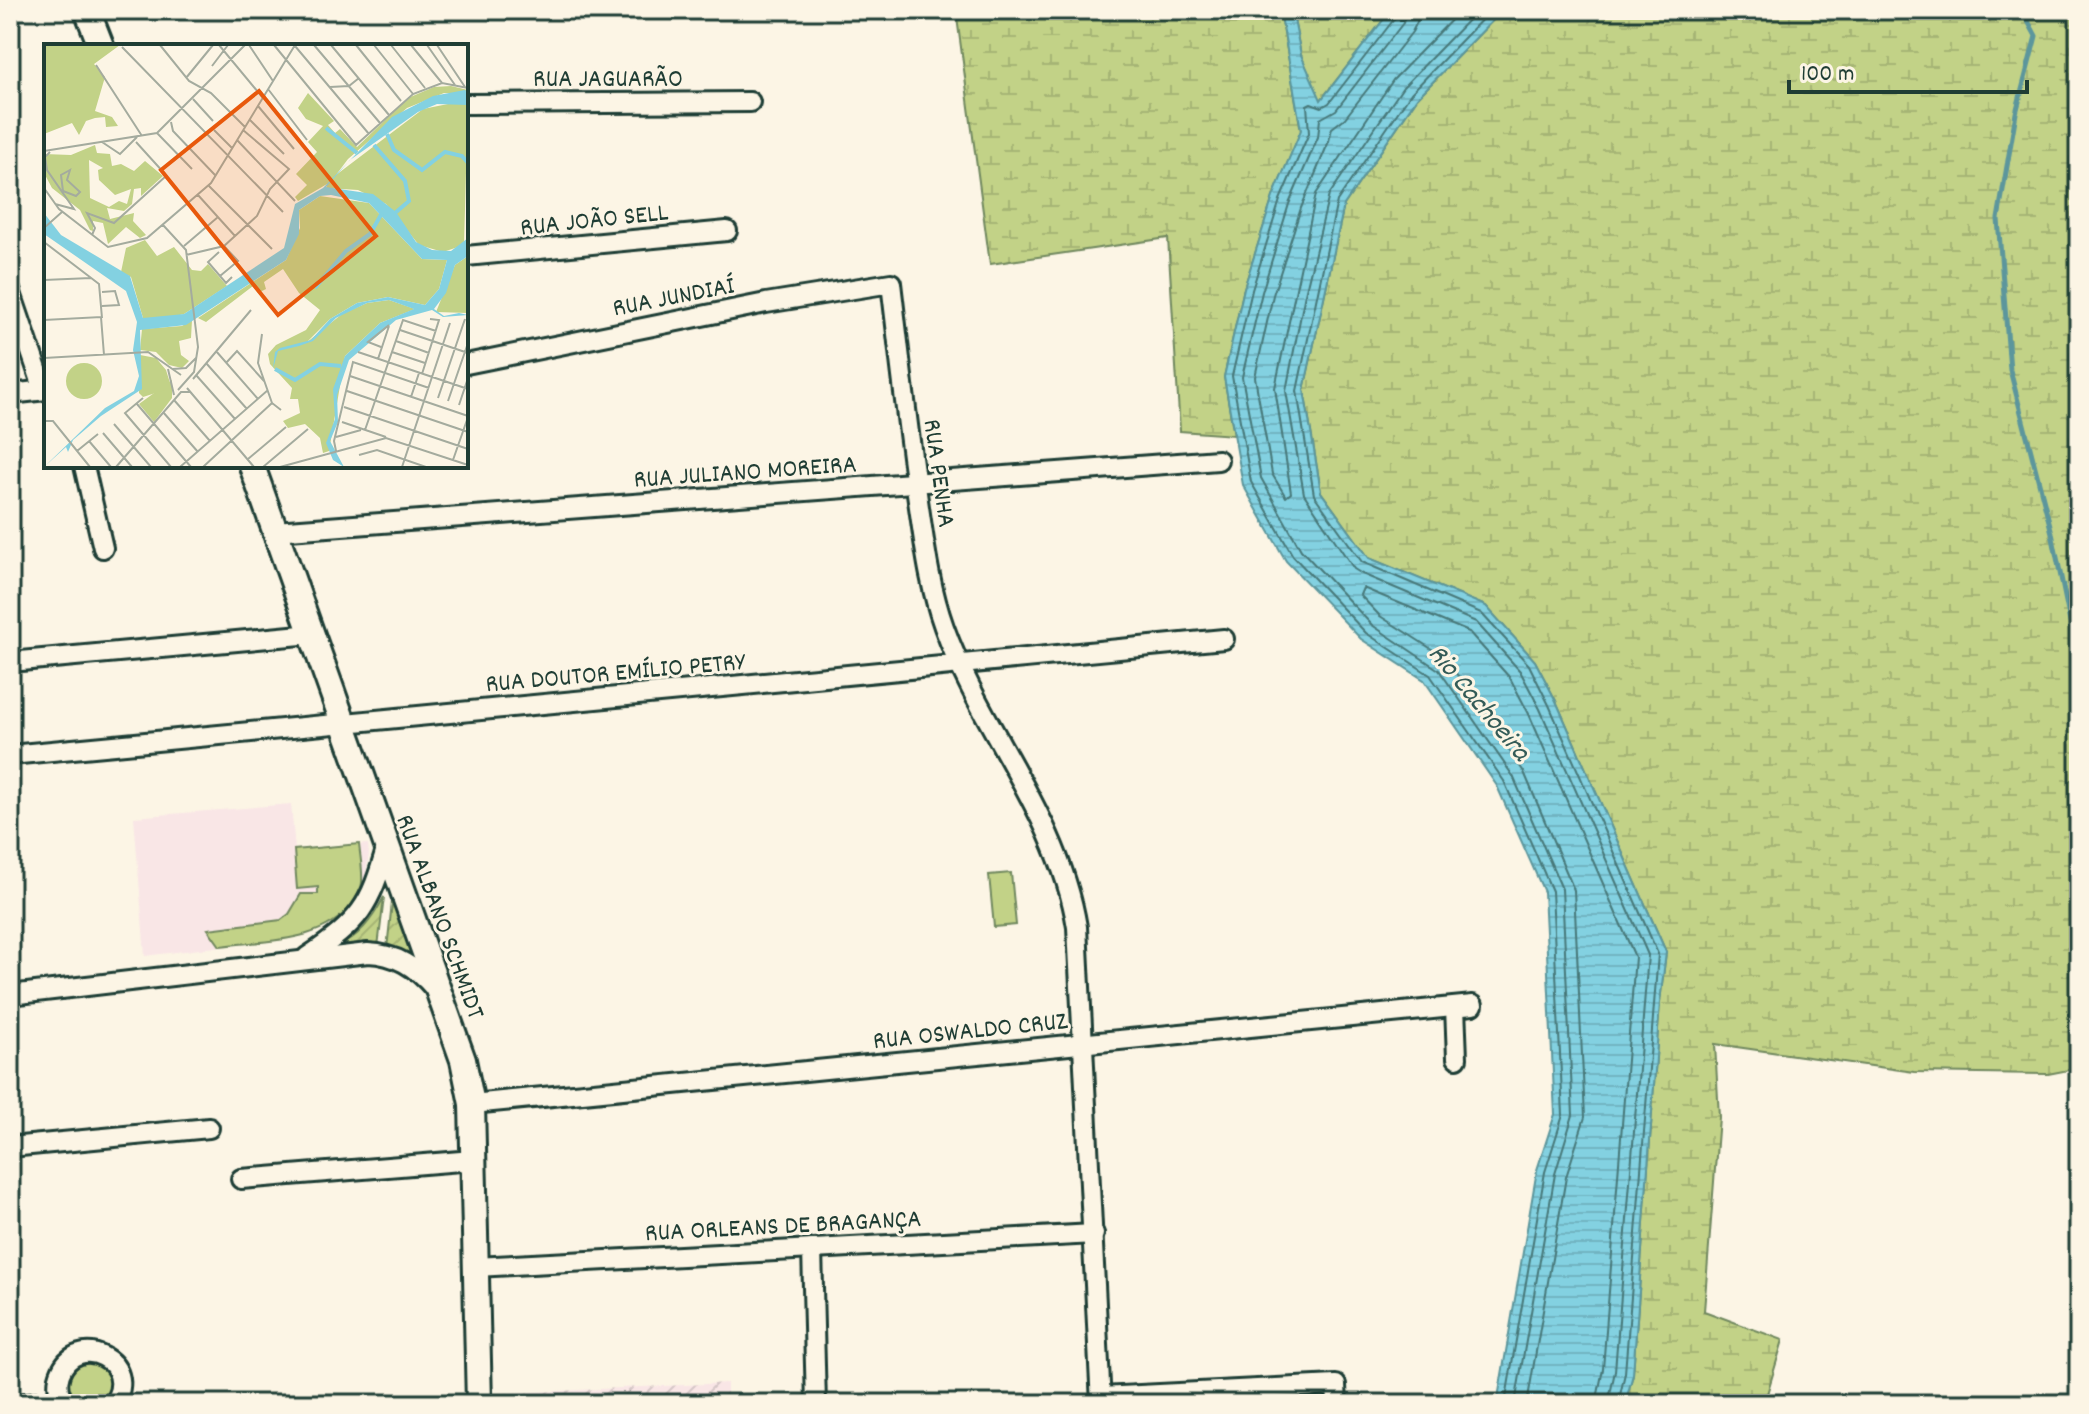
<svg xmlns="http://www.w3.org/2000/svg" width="2089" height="1414" font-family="Dekko,sans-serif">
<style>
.built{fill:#f9e6e6}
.industrial{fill:url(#industrial-furrows)}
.green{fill:#c2d287;stroke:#70885e;stroke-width:2}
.wetland{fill:url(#wetland-marsh);stroke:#70885e;stroke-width:2}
.garden{fill:url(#garden-furrows);stroke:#70885e;stroke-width:2}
.water{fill:url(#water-rules);stroke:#5b969c;stroke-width:2}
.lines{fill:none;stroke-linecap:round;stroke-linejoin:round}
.shore{stroke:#477879;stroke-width:2}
.stream{stroke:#5b969c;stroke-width:5}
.minor-casing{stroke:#1f3d34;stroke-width:24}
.major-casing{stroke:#1f3d34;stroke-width:30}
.minor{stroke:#fcf5e5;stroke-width:18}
.major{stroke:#fcf5e5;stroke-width:24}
.labels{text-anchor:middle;stroke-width:6;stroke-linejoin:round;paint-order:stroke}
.street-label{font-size:26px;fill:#1f3d34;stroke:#fcf5e5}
.water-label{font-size:28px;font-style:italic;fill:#335b57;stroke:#fcf5e5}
.inset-river{fill:none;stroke:#83d1e1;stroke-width:4}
.inset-road{fill:none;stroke:#a4ab9e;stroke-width:2}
.view{fill:#e8590c;fill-opacity:0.15;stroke:#e8590c;stroke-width:4}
.inset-edge{fill:none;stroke:#1f3d34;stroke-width:4}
</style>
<defs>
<pattern id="industrial-furrows" width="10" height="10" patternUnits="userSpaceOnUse" patternTransform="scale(2)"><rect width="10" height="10" fill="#f9e6e6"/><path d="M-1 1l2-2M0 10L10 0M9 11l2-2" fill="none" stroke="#d5c6c6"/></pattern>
<pattern id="wetland-marsh" width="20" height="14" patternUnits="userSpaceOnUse" patternTransform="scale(2)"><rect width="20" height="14" fill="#c2d287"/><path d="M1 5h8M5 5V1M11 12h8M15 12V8" fill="none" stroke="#a6b575"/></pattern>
<pattern id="garden-furrows" width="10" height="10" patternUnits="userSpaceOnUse" patternTransform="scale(2)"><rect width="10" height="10" fill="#c2d287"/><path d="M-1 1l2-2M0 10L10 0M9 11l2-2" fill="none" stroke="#a6b575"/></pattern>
<pattern id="water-rules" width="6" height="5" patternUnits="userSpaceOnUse" patternTransform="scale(2)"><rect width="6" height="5" fill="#83d1e1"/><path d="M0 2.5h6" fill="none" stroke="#71b4c2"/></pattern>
</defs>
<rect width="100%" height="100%" fill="#fcf5e5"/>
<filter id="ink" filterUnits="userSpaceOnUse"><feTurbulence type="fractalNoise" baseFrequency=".0125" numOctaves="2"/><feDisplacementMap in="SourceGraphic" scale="16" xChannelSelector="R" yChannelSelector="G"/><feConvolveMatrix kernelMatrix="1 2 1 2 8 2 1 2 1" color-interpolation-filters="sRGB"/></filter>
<g filter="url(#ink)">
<path class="built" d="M291 804 295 850 368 844 369 854 365 878 348 908 336 920 309 935 145 956 134 817Z"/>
<path class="industrial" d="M727 1383V1404H496V1394Z"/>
<g class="green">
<path d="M359 844C360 856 363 870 362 882 362 890 356 897 352 904 323 944 264 940 220 946L208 929 281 920 289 914 301 894H318V887L297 889 294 850Z"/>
<path d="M1011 873 1016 925 994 927 989 875Z"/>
<path d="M97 1358 115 1377 106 1404H72L63 1378 72 1364Z"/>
</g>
<g class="wetland">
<path d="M956 10H1280L1301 131 1273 197 1244 288 1224 377 1234 435 1180 431 1168 238 990 264Z"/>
<path d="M1292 10H1391L1320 101 1301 55Z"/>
<path d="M1503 10H2079V1068L2048 1074 1914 1072 1715 1044 1719 1117 1704 1311 1783 1340 1764 1404H1625L1633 1374 1660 1002 1666 952 1556 701 1535 661 1486 606 1369 558 1321 492 1304 390 1344 205 1417 98Z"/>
</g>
<g class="garden">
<path d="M393 893 424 966 387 949Z"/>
<path d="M384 897 378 947 335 948C359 937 372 920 384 897Z"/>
</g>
<path class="water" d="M1280 10H1292L1301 55 1321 100 1391 10H1503L1417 98 1344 205 1304 390 1321 492 1369 558 1486 606 1535 661 1556 701 1666 952 1660 1002 1633 1374 1625 1404H1497L1537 1170 1555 1114 1544 892 1497 786 1424 680 1361 639 1286 561 1243 485 1224 377 1244 288 1273 197 1301 130Z"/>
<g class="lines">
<g class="shore">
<path d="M1396 10 1395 18 1329 103 1322 107 1311 103 1307 105 1309 133 1280 200 1252 290 1232 376 1251 482 1293 556 1366 633 1430 675 1504 781 1552 891 1563 1115 1545 1172 1505 1404"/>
<path d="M1406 10 1403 23 1336 110 1320 119 1318 137 1289 204 1262 292 1242 377 1261 478 1301 550 1372 625 1439 670 1513 776 1562 889 1573 1115 1555 1174 1515 1404"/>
<path d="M1418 10 1417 22 1412 32 1345 118 1332 128 1329 141 1301 208 1273 295 1255 377 1272 474 1286 497 1291 493 1275 388 1316 194 1393 80 1461 10"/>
<path d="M1478 10 1403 87 1329 195 1305 294 1286 391 1304 494 1354 569 1362 574 1476 622 1520 671 1540 709 1648 955 1615 1371 1608 1404"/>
<path d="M1491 10 1411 93 1337 201 1297 391 1314 495 1362 562 1481 613 1529 665 1549 705 1658 954 1625 1373 1618 1404"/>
<path d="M1527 1404 1566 1177 1585 1117 1574 890 1524 772 1449 663 1441 655 1380 616 1360 595 1363 588 1469 632 1510 678 1529 714 1635 957 1603 1369 1596 1404"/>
</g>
<path class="stream" d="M2022 10 2036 36 2016 113 1998 219 2010 370 2052 533 2079 666"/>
<g class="minor-casing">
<g id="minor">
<path d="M466 104 750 102"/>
<path d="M466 256 727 231"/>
<path d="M10 290 44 390"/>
<path d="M466 364 766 303 891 283C900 358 908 433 919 507 925 548 930 588 944 627 981 730 1059 816 1077 927L1101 1404"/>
<path d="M10 394 46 390"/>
<path d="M84 466 103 548"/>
<path d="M275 531 1218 460"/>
<path d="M21 661 312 634"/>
<path d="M10 755 1224 639"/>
<path d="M307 957C360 921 370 907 387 846"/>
<path d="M10 995 368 953C396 954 416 967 434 988"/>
<path d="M1455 1007 1457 1058"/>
<path d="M472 1104 1473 1005"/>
<path d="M10 1147 209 1128"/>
<path d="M241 1179 473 1160"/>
<path d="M812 1249 816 1404"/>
<path d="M475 1267 1094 1234"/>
<path d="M1101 1397 1336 1385 1337 1404"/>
<path d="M11 1404 62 1401"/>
<path d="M65 1404C59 1395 56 1385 60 1374 76 1330 142 1362 113 1404"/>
</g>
</g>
<g class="major-casing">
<g id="major">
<path d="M87 10 101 46"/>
<path d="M252 466 463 1060 472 1104 479 1404"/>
</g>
</g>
<use href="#minor" class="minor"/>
<use href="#major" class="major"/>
</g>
</g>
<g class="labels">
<g class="street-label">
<text x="608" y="86">RUA JAGUARÃO</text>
<text transform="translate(594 218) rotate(-6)" y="9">RUA JOÃO SELL</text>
<text transform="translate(673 295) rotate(-11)" y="9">RUA JUNDIAÍ</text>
<text transform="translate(745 470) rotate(-4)" y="9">RUA JULIANO MOREIRA</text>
<text transform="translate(941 473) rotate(82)" y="9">RUA PENHA</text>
<text transform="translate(615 671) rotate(-5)" y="9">RUA DOUTOR EMÍLIO PETRY</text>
<text transform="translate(442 916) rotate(70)" y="9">RUA ALBANO SCHMIDT</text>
<text transform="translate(970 1029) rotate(-6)" y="9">RUA OSWALDO CRUZ</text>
<text transform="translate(783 1224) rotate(-3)" y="9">RUA ORLEANS DE BRAGANÇA</text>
</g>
<g class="water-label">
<text transform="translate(1481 701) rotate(50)" y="10">Rio Cachoeira</text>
</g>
</g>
<g transform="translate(44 44)">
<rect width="424" height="424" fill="#fcf5e5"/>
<path d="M22 337a18 18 0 1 1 36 0a18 18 0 1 1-36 0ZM128 336V354L110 378 95 360Z" fill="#c2d287"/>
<path d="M0 1H76L50 20 61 33 51 67 68 73 74 82 62 83 61 73 51 74 42 77 35 91 28 79 0 90ZM51 101 53 109 66 110 68 122 77 120 90 127 101 117 119 132 97 152V144L90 145 88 160 80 167 63 164 66 175 90 169 89 177 102 191 96 194 82 183 64 200 59 179 49 177V187L46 186 36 166 8 144 0 129V110L27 111ZM45 116 59 124 54 126 55 136 71 151 87 145 83 160 75 157 65 163 46 154ZM101 196 113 212 130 203 148 226 157 227 164 220 183 242 140 270 111 277 99 274 87 233 77 228 82 204ZM148 276 147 294 135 297 137 311 145 317 138 324 125 321 112 308 96 306 98 285 138 282ZM96 311 112 314 122 326 126 339 121 346 99 353 95 349Z" fill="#c2d287" fill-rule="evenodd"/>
<path d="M407 42 424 46V49H400L363 64 304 115 292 131 379 65 424 56 420 201 399 208 375 201 342 160 314 146 282 144 283 140 254 157 251 153 263 141 252 130 273 108 264 98 279 82 262 75 254 64 264 49 290 77 284 81 291 89 296 85 313 103 364 54 390 43ZM276 152 325 159 378 215 403 216 395 245 381 261 344 253 313 259 286 275 262 299 298 270 323 259 345 256 371 265 336 279 301 312 285 407 279 409 276 394 261 380 244 384 239 377 256 369 254 355H246L248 344 226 320 224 310 232 301 262 286 276 266 255 249 239 225 220 238 222 245 214 249 209 242 162 278 154 274 242 216 256 184 255 166ZM424 212V269L392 268 411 221Z" fill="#c2d287"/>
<path d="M421 46 424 49 423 61 393 60 374 68 306 116 282 143 329 150 352 168 372 198 388 206 407 207 424 194V212L411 221 402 249 390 265 400 272 415 269 424 271 399 273 388 266 352 276 305 316 293 351 294 378 286 397 300 423 289 416 282 399 291 375 289 345 301 312 336 279 370 265 345 256 323 259 292 274 269 297 255 302 234 307 229 325 231 308 236 304 267 296 286 275 313 259 344 253 381 261 395 245 403 216 378 215 325 159 287 151 276 152 255 166V190L242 216 142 281 96 286 98 345 57 372 29 396 24 408 22 403 0 423 61 364 90 347 95 332 89 306 93 278 82 247 0 190V169L17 191 86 232 99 274 140 270 240 204 251 160 279 144 348 73 389 52Z" fill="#83d1e1"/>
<path class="inset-river" d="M282 84 313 109M343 90 350 106 378 126 401 108 418 112 424 119M330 101 361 137 365 157 351 169M271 244 302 207 326 190 338 169M231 325 251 336 276 320 297 322"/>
<path class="inset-road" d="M116 1 145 37 167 49 201 83M175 1 219 54M205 1 229 37M230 1 312 101 369 50 398 39 424 44M270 1 336 79M287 1 345 71M312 1 357 57M330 1 369 50M347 1 381 44M367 1 398 39M383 1 411 41M393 1 421 43M251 2 325 90M78 3 239 168M52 21 98 92M168 22 184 1M142 34 169 1M286 43 305 42 315 34M224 45 263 96M149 55 169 77M214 62 250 105M206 76 240 110M127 78 129 87 171 131M170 86 188 104M113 89 148 125M193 96 251 157M58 98 76 110 93 93M92 98 121 130M0 107 113 89 201 1M6 108 1 113 3 126 30 165 11 160M26 126 23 136 36 148 32 152 19 147 17 131ZM165 142 228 205M0 144 15 165 64 203 103 194 167 139 251 1M154 151 191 192M119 181 142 206 154 303 150 328 134 346M0 184 18 168M48 191 51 184 43 169 70 179 122 132M0 198 55 240 58 274M140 202 174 173M175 208 164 218 182 239 188 233M142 211 180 202 213 172 226 145 245 125 199 86M176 232 194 217 180 202M0 236 47 234M58 248 71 247 75 261 58 262M0 276 57 273 60 311M356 286 424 309M218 290 214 319 228 359 237 366M352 297 385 309M337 303 324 298 345 281M172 307 214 355M314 308 424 345M348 308 381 319M0 314 104 308 137 331M334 315 345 282M162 319 203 365M182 319 193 307 220 337M124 325 130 351M129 325 142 324 152 314M378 330 395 276 386 275M152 331 191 375M306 332 424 372M149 335 207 266M143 344 210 423M303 347 424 388M367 353 375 329M99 354 81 369 127 423M394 354 421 275M130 356 166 397M404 357 424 299M93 360 147 423M415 361 424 334M300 363 424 405M119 368 154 408M0 377H9L46 423M298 378 342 393M70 380 107 423M321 386 359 276 392 287M59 389 88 423M292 393 317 386M45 397 67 423M33 407 54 390M292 407 290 397 309 318 385 344M315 411 333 406 382 423M204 415 242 383M409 416 424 373M72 423 137 348H146M136 423 224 346M159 423 228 359M219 423 264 385M236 423 342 394 424 421M358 423 406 279"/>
<path class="view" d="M215 47 332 192 234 271 117 126Z"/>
<rect width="424" height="424" class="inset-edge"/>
</g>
<rect width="2089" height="1414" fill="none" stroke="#fcf5e5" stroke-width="40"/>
<rect x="20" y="20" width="2049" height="1374" fill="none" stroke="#1f3d34" stroke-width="3" filter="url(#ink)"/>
<path d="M1789 80v12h238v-12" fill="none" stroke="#1f3d34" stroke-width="4"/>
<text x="1801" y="80" font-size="24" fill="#1f3d34" stroke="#fcf5e5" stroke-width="6" paint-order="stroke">100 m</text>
</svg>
